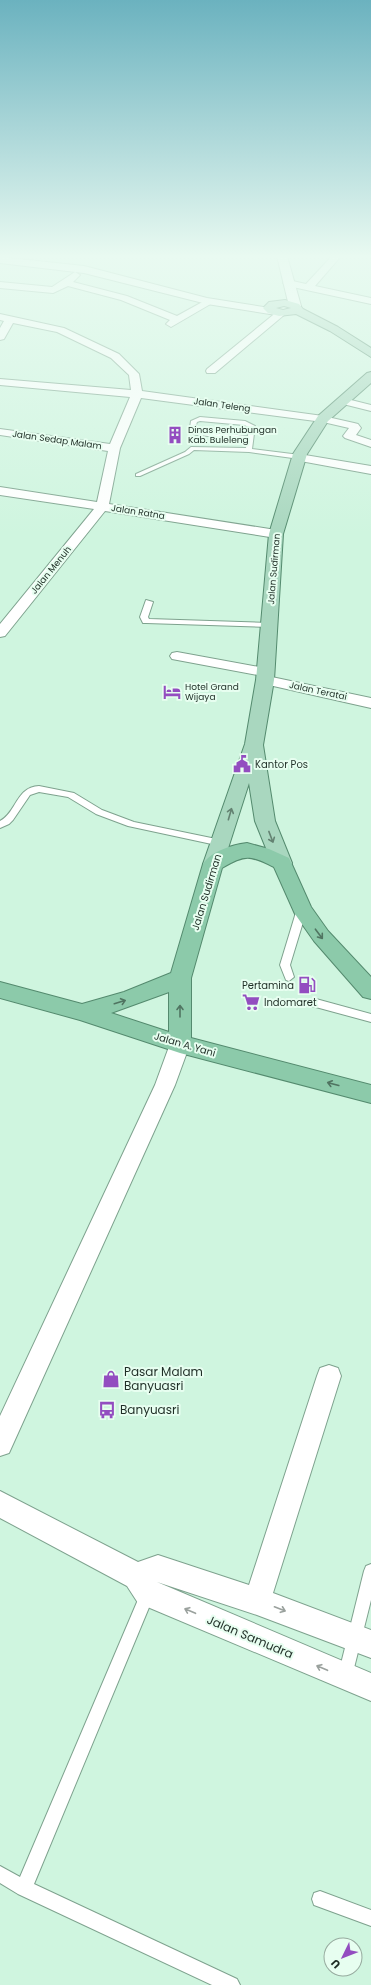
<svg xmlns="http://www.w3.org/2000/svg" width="371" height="1985" font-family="Poppins,sans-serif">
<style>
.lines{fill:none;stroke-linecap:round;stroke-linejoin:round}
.service-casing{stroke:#7ea28e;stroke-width:2}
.minor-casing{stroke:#7ea28e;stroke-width:2}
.tertiary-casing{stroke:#7ea28e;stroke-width:2}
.secondary-casing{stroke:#7ea28e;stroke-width:2}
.primary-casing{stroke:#548a6e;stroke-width:2}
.trunk-casing{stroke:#548a6e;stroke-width:2}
.service{fill:#fff;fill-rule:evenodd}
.minor{fill:#fff;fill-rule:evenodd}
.tertiary{fill:#fff;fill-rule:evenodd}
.secondary{fill:#fff;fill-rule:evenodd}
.primary{fill:#a9d7bf;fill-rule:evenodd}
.trunk{fill:#8ccaaa;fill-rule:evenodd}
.oneway{stroke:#648272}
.oneway2{stroke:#507461}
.oneway3{stroke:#9aa19d}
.labels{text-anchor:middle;stroke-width:4;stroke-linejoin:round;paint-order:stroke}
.far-street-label{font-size:9px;fill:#1f2e26;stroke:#e7fef0}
.far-poi-label{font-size:9px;fill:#1f2e26;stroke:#e7fef0;text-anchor:start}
.poi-label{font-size:10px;fill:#1f2e26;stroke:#e7fef0;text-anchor:start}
.street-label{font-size:10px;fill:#1f2e26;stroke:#e7fef0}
.near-poi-label{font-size:12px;fill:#1f2e26;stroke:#e7fef0;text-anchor:start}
.near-street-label{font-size:12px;fill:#1f2e26;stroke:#e7fef0}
</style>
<rect width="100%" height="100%" fill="#cff5df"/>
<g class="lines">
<g class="service-casing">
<g id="service">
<path d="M200 417 245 421 255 426 252 449 300 455 303 457 300 459 249 452 194 450 189 454 140 476H136V474L185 452 191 447 246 448 247 440 189 434 191 421ZM200 421 244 425 249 427 248 436 194 431 197 422Z"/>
<path d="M146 600 153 602 148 617 149 619 269 623 273 625 269 627 146 623H143L140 617Z"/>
<path d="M39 786 74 793 102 810 134 822 221 840 225 843 221 846 128 826 96 814 68 797 39 792 30 795 13 820 9 824 0 828V821C17 812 16 787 39 786Z"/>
<path d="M302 906 307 909 290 965 294 977 289 981 286 980 280 965 297 909Z"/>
<path d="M316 999 371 1014V1022L312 1006 311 1003 312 1000Z"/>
<path d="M371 1564V1600L352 1676 350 1681 345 1683 340 1681 338 1676 364 1571 366 1566Z"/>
<path d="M148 1586 153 1588 155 1593 34 1884 237 1979 240 1985H212L18 1894 0 1883V1866L20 1877 143 1588Z"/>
<path d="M320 1891 371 1910V1926L314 1905 312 1899 314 1893Z"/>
</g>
</g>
<g class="minor-casing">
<g id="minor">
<path d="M332 256H341L315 286 371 298V304L288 286 283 283 288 280 306 284Z"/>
<path d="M75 272 80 275 73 282 127 296 177 316 206 300 209 299 214 302 171 327 166 324 170 320 121 300 68 286 53 293 0 288V282L52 287Z"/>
<path d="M281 310 284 311 286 313 284 315 215 373H207L206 371 207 369 278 311Z"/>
<path d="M0 314 64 328 119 354 139 374 142 391 323 416 354 423 358 424 361 428 356 435 371 440V447L345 438 343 436 349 428 323 422 141 398 120 448 109 504 276 530 282 534 276 538 105 511 5 636 0 637V624L94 509 0 495V487L97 502 108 451 0 435V429L110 444 130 397 0 385V379L131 390 129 375 111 358 57 332 13 323 4 339 0 340V328L4 321 0 320Z"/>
<path d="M343 398 371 405V411L339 403 338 401Z"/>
<path d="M299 454 371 466V474L295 460 293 458 295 456Z"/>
<path d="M177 652 270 669 272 672 267 676 371 698V708L260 683 258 680 263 676 172 659 170 656 172 653Z"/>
<path d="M180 1036 187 1039 190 1044 175 1085 9 1453 0 1456V1416L155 1085 170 1044 173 1039Z"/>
<path d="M329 1365 338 1368 341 1376 273 1593 371 1630V1658L257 1615 157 1582 371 1673V1701L138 1603 127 1586 0 1518V1491L138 1562 158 1555 249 1585 317 1376 320 1368Z"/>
</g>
</g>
<g class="tertiary-casing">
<path id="tertiary" d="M0 257 84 266 207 298 276 309 282 312 276 315 207 304 84 273 0 263Z"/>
</g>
<g class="secondary-casing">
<path id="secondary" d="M277 256H287L301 306 299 308 295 309 289 306Z"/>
</g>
<g class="primary-casing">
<g id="primary">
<path d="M285 300 299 304 303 309 338 327 371 348V357L330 331 296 314 279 316 268 313 263 308 269 302ZM284 306 291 308 283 310 276 308Z"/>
<path d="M371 372V383L328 421 307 454 283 534 274 680 263 745 275 821 292 863 289 868 282 870 275 868 272 863 255 821 249 783 223 864 220 869 213 871 206 869 203 864 245 744 256 680 269 534 293 454 318 416 367 373Z"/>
</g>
</g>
<g class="trunk-casing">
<path id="trunk" d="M247 843 269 849 289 858 311 907 328 931 371 977V999L363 997 314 941 295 914 274 867C250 855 245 854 222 868L191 978V1038L371 1085V1103L180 1053 80 1020 0 998V982L82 1004 124 992 171 973 203 864C211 851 232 845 247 843ZM169 992V1032L111 1013Z"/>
</g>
<use href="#service" class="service"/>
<use href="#minor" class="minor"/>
<use href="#tertiary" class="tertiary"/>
<use href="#secondary" class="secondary"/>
<use href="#primary" class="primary"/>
<use href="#trunk" class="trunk"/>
</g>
<defs><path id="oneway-shaft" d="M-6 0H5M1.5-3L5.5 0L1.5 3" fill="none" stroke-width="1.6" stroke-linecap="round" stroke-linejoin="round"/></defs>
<g class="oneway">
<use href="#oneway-shaft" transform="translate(230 814) rotate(-74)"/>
<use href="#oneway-shaft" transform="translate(271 837) rotate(69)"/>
</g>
<g class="oneway2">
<use href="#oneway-shaft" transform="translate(319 934) rotate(53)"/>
<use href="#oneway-shaft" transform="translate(120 1002) rotate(-17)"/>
<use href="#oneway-shaft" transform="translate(180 1011) rotate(-90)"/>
<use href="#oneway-shaft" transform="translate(333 1084) rotate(-165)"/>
</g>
<g class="oneway3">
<use href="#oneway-shaft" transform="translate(280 1609) rotate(21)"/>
<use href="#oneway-shaft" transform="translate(190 1611) rotate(-157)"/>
<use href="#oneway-shaft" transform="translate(322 1668) rotate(-157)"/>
</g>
<linearGradient id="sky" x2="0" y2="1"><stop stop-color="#6bb2bf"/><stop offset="0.48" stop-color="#e9faf1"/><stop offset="1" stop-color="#e9faf1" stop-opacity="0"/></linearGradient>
<rect width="371" height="534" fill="url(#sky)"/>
<defs>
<g id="building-bare" transform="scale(1.38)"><path d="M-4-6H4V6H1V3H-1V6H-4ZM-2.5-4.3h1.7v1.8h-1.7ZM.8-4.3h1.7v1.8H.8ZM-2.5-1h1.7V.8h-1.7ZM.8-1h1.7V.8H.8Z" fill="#934dc0" stroke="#e7fef0" stroke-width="2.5" paint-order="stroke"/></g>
<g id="hotel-bare" transform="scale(1.38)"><path d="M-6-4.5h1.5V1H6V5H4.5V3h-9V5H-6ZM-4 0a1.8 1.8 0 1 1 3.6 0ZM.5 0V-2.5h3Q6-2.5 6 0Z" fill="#934dc0" stroke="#e7fef0" stroke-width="2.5" paint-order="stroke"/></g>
<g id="civic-bare" transform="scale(1.38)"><path d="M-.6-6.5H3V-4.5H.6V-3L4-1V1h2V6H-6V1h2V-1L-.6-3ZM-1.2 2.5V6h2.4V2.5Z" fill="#934dc0" stroke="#e7fef0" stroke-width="2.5" paint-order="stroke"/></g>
<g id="fuel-bare" transform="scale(1.38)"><path d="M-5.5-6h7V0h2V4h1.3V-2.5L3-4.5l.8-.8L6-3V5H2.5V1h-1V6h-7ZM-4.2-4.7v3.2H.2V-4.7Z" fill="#934dc0" stroke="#e7fef0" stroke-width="2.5" paint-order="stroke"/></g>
<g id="supermarket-bare" transform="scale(1.38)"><path d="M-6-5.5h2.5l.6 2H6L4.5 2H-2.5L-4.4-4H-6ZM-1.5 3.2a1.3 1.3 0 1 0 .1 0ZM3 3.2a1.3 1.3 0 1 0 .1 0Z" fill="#934dc0" stroke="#e7fef0" stroke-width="2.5" paint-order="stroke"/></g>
<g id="shop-bare" transform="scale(1.38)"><path d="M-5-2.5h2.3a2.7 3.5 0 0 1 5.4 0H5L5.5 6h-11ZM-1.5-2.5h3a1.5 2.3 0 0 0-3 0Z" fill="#934dc0" stroke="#e7fef0" stroke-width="2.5" paint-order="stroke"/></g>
<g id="bus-bare" transform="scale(1.38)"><path d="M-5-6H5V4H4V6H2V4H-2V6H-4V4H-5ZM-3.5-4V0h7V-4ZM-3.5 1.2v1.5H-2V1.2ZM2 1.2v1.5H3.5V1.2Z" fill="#934dc0" stroke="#e7fef0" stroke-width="2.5" paint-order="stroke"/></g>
</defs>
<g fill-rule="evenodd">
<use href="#building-bare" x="175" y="435"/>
<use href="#hotel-bare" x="172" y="692"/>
<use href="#civic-bare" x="242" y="764"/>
<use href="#fuel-bare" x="307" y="985"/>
<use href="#supermarket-bare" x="251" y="1002"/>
<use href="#shop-bare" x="111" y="1379"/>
<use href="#bus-bare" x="107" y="1410"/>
</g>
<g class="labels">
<g class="far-street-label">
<text transform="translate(222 405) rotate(8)" y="3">Jalan Teleng</text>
<text transform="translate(57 440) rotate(8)" y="3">Jalan Sedap Malam</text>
<text transform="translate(138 512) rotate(9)" y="3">Jalan Ratna</text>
<text transform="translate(274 569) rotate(-85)" y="3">Jalan Sudirman</text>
<text transform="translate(51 570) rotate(-51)" y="3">Jalan Menuh</text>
<text transform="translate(318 691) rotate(12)" y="3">Jalan Teratai</text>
</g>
<g class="far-poi-label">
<text x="188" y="433">Dinas Perhubungan<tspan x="188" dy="10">Kab. Buleleng</tspan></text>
<text x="185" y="690">Hotel Grand<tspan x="185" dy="10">Wijaya</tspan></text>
</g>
<g class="poi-label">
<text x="255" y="768">Kantor Pos</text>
<text x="294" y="989" text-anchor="end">Pertamina</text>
<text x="264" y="1006">Indomaret</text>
</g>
<g class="street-label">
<text transform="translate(206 892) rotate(-73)" y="4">Jalan Sudirman</text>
<text transform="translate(185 1044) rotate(16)" y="4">Jalan A. Yani</text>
</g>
<g class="near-poi-label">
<text x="124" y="1376">Pasar Malam<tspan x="124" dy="14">Banyuasri</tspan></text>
<text x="120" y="1414">Banyuasri</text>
</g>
<g class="near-street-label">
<text transform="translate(250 1637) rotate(23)" y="4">Jalan Samudra</text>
</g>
</g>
<g transform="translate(343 1957) rotate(227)"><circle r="19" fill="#e7fef0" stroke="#97ab9f"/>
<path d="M0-3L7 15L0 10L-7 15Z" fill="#934dc0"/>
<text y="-6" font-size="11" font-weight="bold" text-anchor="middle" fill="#1f2e26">U</text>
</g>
</svg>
